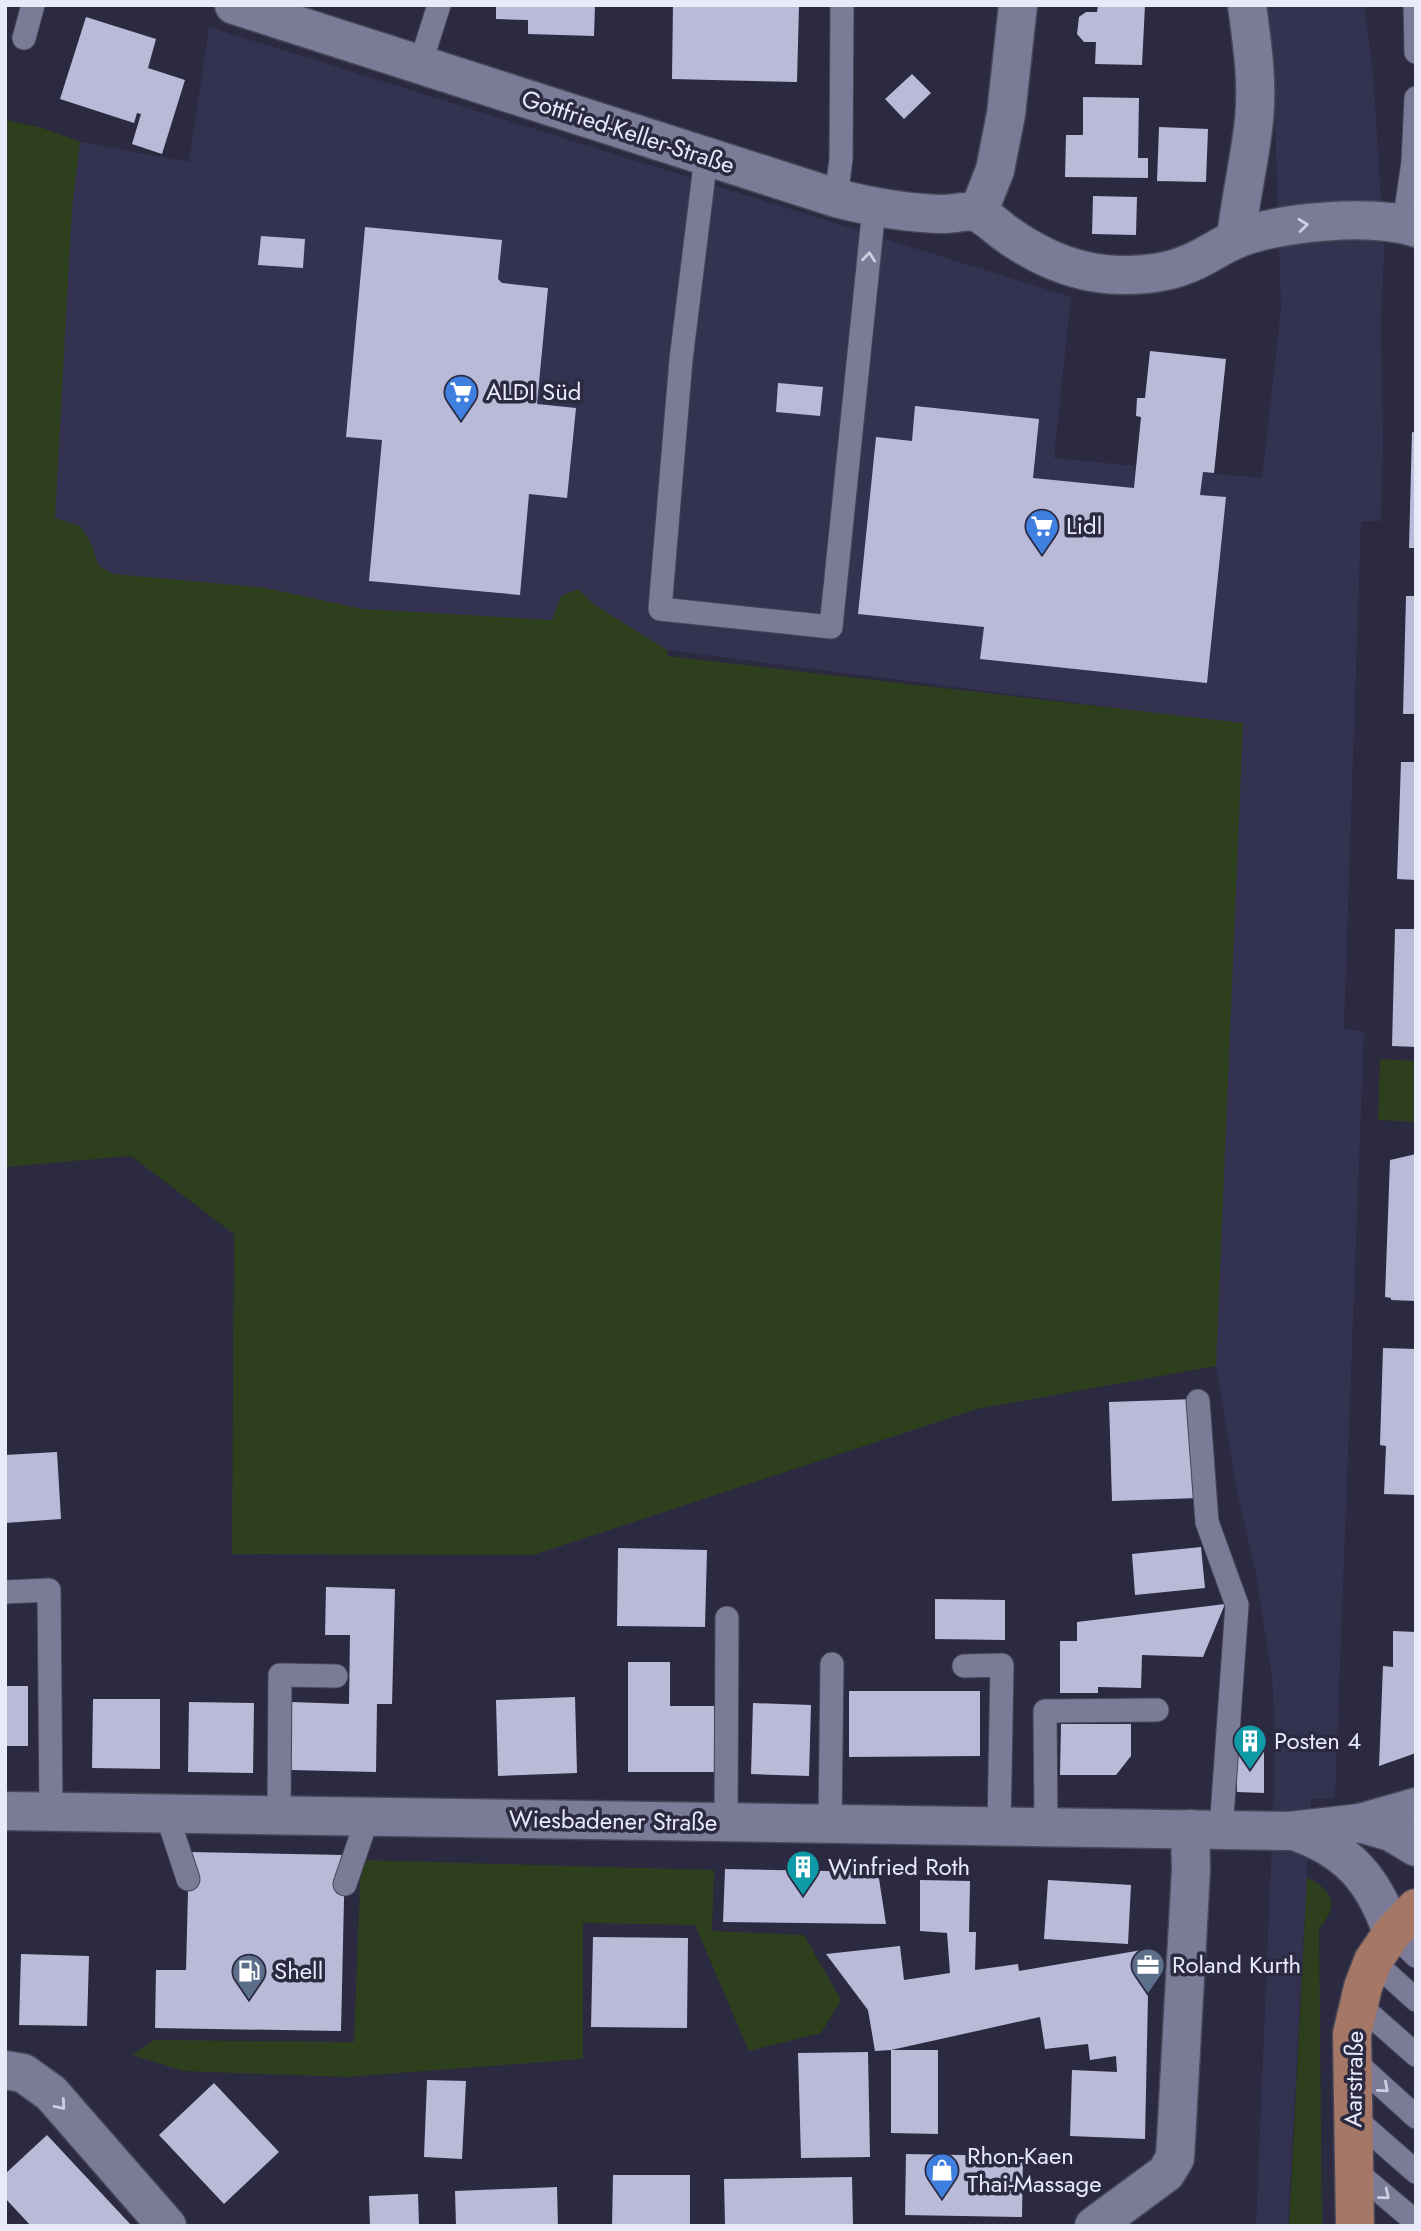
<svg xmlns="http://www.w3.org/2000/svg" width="1421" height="2231" font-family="Jost,sans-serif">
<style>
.built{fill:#333250}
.green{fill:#2e3f1e}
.building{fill:#b9bad8}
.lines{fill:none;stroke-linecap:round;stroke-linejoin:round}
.lane-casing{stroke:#464659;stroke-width:25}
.street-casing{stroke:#464659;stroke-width:41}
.secondary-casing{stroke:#464659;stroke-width:41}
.primary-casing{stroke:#464659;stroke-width:41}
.lane{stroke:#7b7b97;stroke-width:23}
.street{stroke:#7b7b97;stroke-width:38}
.secondary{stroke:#7b7b97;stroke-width:38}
.primary{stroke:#a47766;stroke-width:38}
.oneway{stroke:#cdcee0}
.labels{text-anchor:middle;stroke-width:7;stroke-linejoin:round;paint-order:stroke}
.street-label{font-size:24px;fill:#e8e9f9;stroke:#2b2a41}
.poi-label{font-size:24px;fill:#e8e9f9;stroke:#2b2a41;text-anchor:start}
</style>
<rect width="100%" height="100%" fill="#2b2a41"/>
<path class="built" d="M1265 5H1364L1373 71 1384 250 1381 325 1383 444 1381 521H1361L1344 1029 1364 1031 1335 1798 1311 1799 1288 2226H1256L1274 1791V1712L1272 1677 1255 1568 1237 1493 1216 1366 1242 724 667 650 552 620 362 609 266 588 113 574 99 566 90 541 55 519 72 209 80 142 189 162 209 27 1071 297 1054 458 1262 478 1281 309 1274 88Z"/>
<g class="green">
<path d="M5 120 43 128 80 142 72 209 55 518 80 526 90 541 99 566 113 574 266 588 362 609 552 620 561 596 578 589 595 605 667 650 668 656 1243 723 1216 1366 977 1409 533 1555 232 1554 234 1234 131 1156 5 1167Z"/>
<path d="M1380 1059 1416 1061V1122L1378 1120Z"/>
<path d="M361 1860 714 1870 712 1931 804 1935 841 2000 821 2033 749 2051 695 1925 583 1923V2059L346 2077 184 2071 132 2055 154 2040 354 2042Z"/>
<path d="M1307 1877C1333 1891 1340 1904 1319 1929L1322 2226H1289Z"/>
</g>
<g class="building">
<path d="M496 5H595L594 36 528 34V20L496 19Z"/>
<path d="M673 5H799L797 82 672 79Z"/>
<path d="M1098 5H1145L1142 65 1095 64 1096 42H1084L1077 34 1079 17 1086 12H1097Z"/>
<path d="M86 17 156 39 148 68 185 80 162 154 132 144 141 114 137 113 134 123 60 99Z"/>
<path d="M912 74 931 93 904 119 885 99Z"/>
<path d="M1083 97 1139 98 1138 158H1148V178L1065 177 1066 135H1083Z"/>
<path d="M1159 127 1208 129 1206 182 1157 181Z"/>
<path d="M1093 196 1137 197 1136 235 1092 234Z"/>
<path d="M365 227 502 240 498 279 502 283 548 288 537 404 576 408 567 498 529 494 520 595 369 581 382 440 346 437Z"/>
<path d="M261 236 305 239 303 268 258 265Z"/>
<path d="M1150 351 1226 359 1214 473 1203 472 1200 495 1226 497 1207 683 980 659 984 627 858 614 876 437 912 441 915 406 1039 419 1033 478 1134 488 1141 417 1136 416 1137 398H1145Z"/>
<path d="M778 383 823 387 820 416 776 412Z"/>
<path d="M1412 432 1416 433V548H1409Z"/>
<path d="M1406 596H1416V714H1403Z"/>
<path d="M1401 762H1416V880L1397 879Z"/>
<path d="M1395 929H1416V1047L1392 1046Z"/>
<path d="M1416 1154V1301L1391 1300V1298L1385 1297 1390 1160Z"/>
<path d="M1383 1348 1416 1349V1495L1384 1494 1386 1446 1380 1445Z"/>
<path d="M1195 1399 1199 1498 1112 1501 1109 1402Z"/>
<path d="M57 1452 61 1519 5 1523V1455Z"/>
<path d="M1201 1547 1205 1588 1135 1595 1132 1554Z"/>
<path d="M618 1548 707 1550 705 1627 617 1626Z"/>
<path d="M326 1587 395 1589 392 1704H377L376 1772 291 1770 292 1702 349 1704 350 1635H325Z"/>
<path d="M935 1599 1005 1600V1640L935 1639Z"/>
<path d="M1225 1604 1203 1657 1142 1655 1141 1688 1098 1687V1693H1060V1641H1077V1622Z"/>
<path d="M1393 1631 1416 1632V1753L1379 1766 1383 1666 1393 1667Z"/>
<path d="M628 1662H670V1706H714V1772H628Z"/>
<rect x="5" y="1686" width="23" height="60"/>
<path d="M849 1691H980V1756L849 1757Z"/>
<path d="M575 1697 577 1773 498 1776 496 1700Z"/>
<path d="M93 1699H160V1769L92 1768Z"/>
<path d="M189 1702 254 1703 253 1773 188 1772Z"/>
<path d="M753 1703 811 1705 809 1776 751 1774Z"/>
<path d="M1061 1724H1131V1756L1116 1775H1060Z"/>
<path d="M1264 1750V1793L1237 1792V1751Z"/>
<path d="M189 1852 345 1855 341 2031 155 2028 156 1970H186Z"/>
<path d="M725 1869 878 1872 886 1924 723 1922Z"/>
<path d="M920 1880 970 1881 969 1932H976L975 1970 1018 1964 1019 1971 1142 1950 1148 1995 1145 2139 1070 2136 1072 2070 1117 2072 1116 2056 1090 2060 1088 2044 1045 2049 1040 2017 891 2050H938V2134L891 2133V2050L875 2051 868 2010 826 1954 900 1946 904 1980 950 1973 947 1933 920 1931Z"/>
<path d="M1048 1880 1131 1885 1128 1944 1044 1939Z"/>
<path d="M593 1937 688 1938 687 2028 591 2027Z"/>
<path d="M21 1954 89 1956 87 2026 19 2025Z"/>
<path d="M868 2052 870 2157 801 2158 798 2053Z"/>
<path d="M427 2080 466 2081 462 2159 424 2157Z"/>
<path d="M214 2083 279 2152 224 2204 159 2135Z"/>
<path d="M47 2135 132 2226H31L5 2198V2174Z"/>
<path d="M906 2154 1023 2156 1022 2217 905 2215Z"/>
<path d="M613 2175H690V2226H612Z"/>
<path d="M852 2177 853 2226H725L724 2179Z"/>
<path d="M557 2187 558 2226H456L455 2191Z"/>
<path d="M418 2194 419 2226H370L369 2196Z"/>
</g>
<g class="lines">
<g class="lane-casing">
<g id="lane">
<path d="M1415 5 1416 52"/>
<path d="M24 38 33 5"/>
<path d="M420 65 439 5"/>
<path d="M706 157 681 360 660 609 831 627 874 208"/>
<path d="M836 198 841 159 842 5"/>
<path d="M1404 224 1413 162 1416 98"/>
<path d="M1198 1401 1207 1522 1237 1605 1221 1830"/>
<path d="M5 1592 49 1590 51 1811"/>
<path d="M964 1666 1002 1665 999 1827"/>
<path d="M166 1812 188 1879"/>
<path d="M279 1814 280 1675 336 1676"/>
<path d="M726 1823 727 1618"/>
<path d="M830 1824 832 1664"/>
<path d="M1046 1827 1045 1711 1157 1710"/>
<path d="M345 1884 368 1816"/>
<path d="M1392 1933 1416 1956"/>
<path d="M1373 1961 1416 2000"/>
<path d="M1358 2004 1416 2055"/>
<path d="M1352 2059 1416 2117"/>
<path d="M1352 2116 1416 2172"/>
<path d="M1353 2169 1416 2222"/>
</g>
</g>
<g class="street-casing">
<g id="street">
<path d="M234 5 836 198C871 207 905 213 941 214 952 215 968 209 978 213 986 216 1000 230 1008 235 1042 259 1080 275 1122 275 1142 275 1166 273 1185 265 1203 259 1219 246 1237 239 1277 222 1375 213 1416 228"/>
<path d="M978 213 995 170 1006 114 1018 5"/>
<path d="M1236 239C1240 199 1250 160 1254 120 1258 81 1252 43 1247 5"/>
<path d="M5 2070 23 2073 51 2093 167 2226"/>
<path d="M1094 2226 1166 2173 1175 2158 1191 1870 1190 1829"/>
</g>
</g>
<g class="secondary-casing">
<g id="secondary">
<path d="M5 1811 1289 1831 1360 1823 1416 1807"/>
<path d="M1360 1823 1391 1832 1416 1847"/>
<path d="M1294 1831C1347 1849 1374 1879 1392 1933"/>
</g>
</g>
<g class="primary-casing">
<path id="primary" d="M1355 2226 1352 2034 1363 1987 1373 1961 1392 1933 1416 1908"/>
</g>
<use href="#lane" class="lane"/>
<use href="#street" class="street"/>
<use href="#secondary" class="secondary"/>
<use href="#primary" class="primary"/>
</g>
<defs><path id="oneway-chevron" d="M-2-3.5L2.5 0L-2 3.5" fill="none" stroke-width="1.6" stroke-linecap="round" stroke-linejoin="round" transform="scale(1.75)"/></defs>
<g class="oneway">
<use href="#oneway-chevron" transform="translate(1303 225) rotate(-6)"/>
<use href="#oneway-chevron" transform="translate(869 257) rotate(-84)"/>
<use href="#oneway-chevron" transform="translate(1384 2088) rotate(41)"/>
<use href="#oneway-chevron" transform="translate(61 2105) rotate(49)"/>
<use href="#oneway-chevron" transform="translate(1385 2195) rotate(39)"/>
</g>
<defs>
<g id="supermarket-pin" transform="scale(1.75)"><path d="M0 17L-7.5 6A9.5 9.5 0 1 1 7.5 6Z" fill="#3f7fe0" stroke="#2b2a41"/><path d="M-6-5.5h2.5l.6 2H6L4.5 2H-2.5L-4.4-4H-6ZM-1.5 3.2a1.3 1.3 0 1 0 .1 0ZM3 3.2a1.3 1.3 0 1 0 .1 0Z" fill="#fff"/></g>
<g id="building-pin" transform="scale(1.75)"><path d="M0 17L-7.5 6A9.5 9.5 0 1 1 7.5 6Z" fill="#0f9aa8" stroke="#2b2a41"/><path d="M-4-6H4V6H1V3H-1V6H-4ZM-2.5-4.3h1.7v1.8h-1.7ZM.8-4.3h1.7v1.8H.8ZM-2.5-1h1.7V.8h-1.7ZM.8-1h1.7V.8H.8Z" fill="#fff"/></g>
<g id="office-pin" transform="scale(1.75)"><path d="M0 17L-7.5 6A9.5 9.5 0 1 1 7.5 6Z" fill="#5c6f8a" stroke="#2b2a41"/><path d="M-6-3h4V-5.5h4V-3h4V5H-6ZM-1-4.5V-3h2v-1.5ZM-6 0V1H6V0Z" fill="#fff"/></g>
<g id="fuel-pin" transform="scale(1.75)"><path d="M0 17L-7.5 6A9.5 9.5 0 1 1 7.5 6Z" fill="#5c6f8a" stroke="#2b2a41"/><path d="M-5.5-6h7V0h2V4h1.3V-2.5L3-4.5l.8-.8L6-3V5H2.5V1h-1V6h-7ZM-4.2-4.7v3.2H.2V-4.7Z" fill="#fff"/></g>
<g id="shop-pin" transform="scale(1.75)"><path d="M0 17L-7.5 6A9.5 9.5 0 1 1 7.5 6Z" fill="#3f7fe0" stroke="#2b2a41"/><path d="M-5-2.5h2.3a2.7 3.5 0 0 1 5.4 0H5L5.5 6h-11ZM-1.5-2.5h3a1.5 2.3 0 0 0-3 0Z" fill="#fff"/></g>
</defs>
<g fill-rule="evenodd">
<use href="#supermarket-pin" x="461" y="392"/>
<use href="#supermarket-pin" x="1042" y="526"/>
<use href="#building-pin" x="1250" y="1741"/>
<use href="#building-pin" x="803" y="1867"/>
<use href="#office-pin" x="1148" y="1965"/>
<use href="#fuel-pin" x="249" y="1971"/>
<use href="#shop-pin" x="942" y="2170"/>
</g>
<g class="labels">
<g class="street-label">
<text transform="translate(628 132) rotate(18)" y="8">Gottfried-Keller-Straße</text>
<text transform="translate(613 1821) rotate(1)" y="8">Wiesbadener Straße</text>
<text transform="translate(1354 2079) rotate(-89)" y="8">Aarstraße</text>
</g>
<g class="poi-label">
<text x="486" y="400">ALDI Süd</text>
<text x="1066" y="534">Lidl</text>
<text x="1274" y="1749">Posten 4</text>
<text x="828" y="1875">Winfried Roth</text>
<text x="1172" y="1973">Roland Kurth</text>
<text x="274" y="1979">Shell</text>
<text x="967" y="2164">Rhon-Kaen<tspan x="967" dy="28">Thai-Massage</tspan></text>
</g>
</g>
<rect width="1421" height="2231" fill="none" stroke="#e8e9f9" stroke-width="14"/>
</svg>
